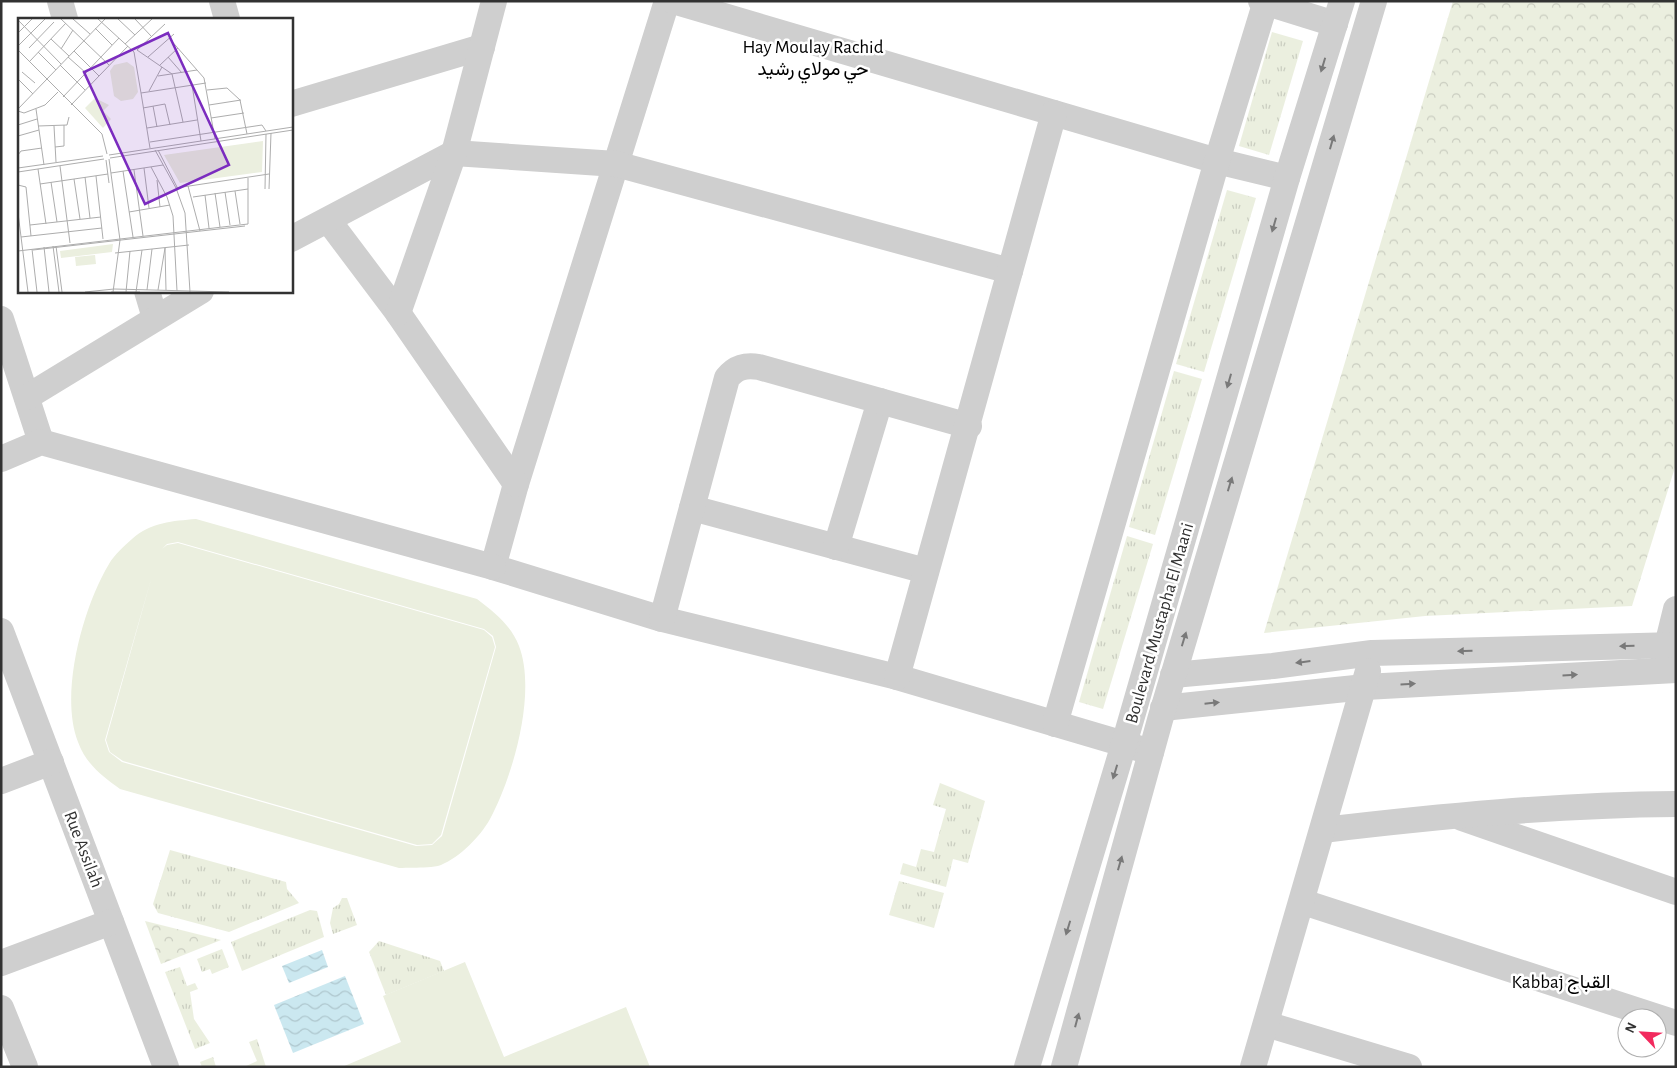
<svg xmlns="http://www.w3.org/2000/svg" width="1677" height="1068" font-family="'Alegreya Sans',Vazirmatn,sans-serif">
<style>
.grass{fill:url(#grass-tufts)}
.forest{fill:url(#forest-crowns)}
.pitch{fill:#ebefdf;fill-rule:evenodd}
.water{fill:url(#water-waves)}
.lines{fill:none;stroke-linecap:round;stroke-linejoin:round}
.minor{stroke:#cfcfcf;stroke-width:26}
.oneway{fill:#797979}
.labels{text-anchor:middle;stroke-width:5;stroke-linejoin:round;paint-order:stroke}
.street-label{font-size:18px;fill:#323232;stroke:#fff}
.neighbourhood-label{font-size:19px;fill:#000;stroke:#fff}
.inset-road{fill:none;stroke:#adadad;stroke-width:1}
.view{fill:#7b2cbf;fill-opacity:0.15;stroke:#7b2cbf;stroke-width:2.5}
.inset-edge{fill:none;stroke:#323232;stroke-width:2.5}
</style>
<defs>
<pattern id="grass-tufts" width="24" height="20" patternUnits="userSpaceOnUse" patternTransform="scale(1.25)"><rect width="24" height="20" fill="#ebefdf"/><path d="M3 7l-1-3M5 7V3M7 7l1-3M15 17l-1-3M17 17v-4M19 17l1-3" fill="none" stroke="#cacdc0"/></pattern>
<pattern id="forest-crowns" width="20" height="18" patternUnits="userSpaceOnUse" patternTransform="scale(1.25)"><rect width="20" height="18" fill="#ebefdf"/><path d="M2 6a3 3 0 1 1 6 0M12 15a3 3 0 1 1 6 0" fill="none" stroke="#cacdc0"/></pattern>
<pattern id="water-waves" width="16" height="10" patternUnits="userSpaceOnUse" patternTransform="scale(1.25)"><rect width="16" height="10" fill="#cbe8f0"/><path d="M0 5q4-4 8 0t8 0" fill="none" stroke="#afc7ce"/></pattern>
</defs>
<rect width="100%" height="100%" fill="#fff"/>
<g class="grass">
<path d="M1272 32 1303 41 1269 155 1239 146Z"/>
<path d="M1227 190 1256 198 1204 372 1176 364Z"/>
<path d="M1174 371 1202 379 1155 535 1129 527Z"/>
<path d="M1127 536 1153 544 1103 709 1079 702Z"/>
<path d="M940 783 985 801 968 863 953 859 946 887 900 874 903 863 916 867 921 849 934 852 946 809 933 805Z"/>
<path d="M170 850 286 882 287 889 299 903 229 932 158 913 153 904Z"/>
<path d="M899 881 944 893 934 928 889 915Z"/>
<path d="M342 898H347L357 925 333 934 330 923 333 908 339 904Z"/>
<path d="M310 910 317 911 324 937 242 971 231 942Z"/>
<path d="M379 941 440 961 444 971 386 995 369 952Z"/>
<path d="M222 949 229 967 212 974 210 969 202 972 197 959Z"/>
<path d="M180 967 187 986 195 983 198 989 190 992 194 1019 210 1043 195 1049 165 972Z"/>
<path d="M257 1039 266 1067H244L257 1061 249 1042Z"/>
<path d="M213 1057 216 1067H202L200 1062Z"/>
</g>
<g class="forest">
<path d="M1453 1H1676V464L1632 606 1425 616 1264 633Z"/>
<path d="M145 921 221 940 161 964Z"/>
</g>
<g class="pitch">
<path d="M196 519 477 599C494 612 511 625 519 646 537 693 513 776 490 819 480 837 460 857 441 865 429 869 411 867 399 868L120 789C102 776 86 764 78 742 59 694 83 607 109 564 114 555 125 545 132 539 151 522 173 521 196 519ZM178 542 484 629 493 636 496 647 442 836 432 845 416 846 122 762 109 752 105 740 152 576 106 740 110 752 123 761 417 845 432 844 441 835 495 647 492 637 484 630 178 543 167 545 162 549 167 544Z"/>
<path d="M465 962 504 1057 626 1007 650 1067H342L401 1042 383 996Z"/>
</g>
<g class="water">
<path d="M322 950 328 967 289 983 282 966Z"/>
<path d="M345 976 364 1024 293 1053 274 1005Z"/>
</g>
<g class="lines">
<g class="minor">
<path d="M60 1 65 19"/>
<path d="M222 1 227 19"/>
<path d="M667 1 516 484 493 567 662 619 897 677 1151 752"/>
<path d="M673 1 1217 161 1287 178"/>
<path d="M1261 1 1335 24"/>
<path d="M291 104 482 47"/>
<path d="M328 220 398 313 516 484"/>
<path d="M291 239 454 153 616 164 1010 271"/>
<path d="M147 291 155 318"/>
<path d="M398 313 454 153 494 1"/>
<path d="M1 319 41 442"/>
<path d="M27 397 201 291"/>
<path d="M1 459 41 442 493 567"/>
<path d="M692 508 926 571"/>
<path d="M836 547 880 401"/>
<path d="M662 619 727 378C736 367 745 365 759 367L969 426"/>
<path d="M1 631 166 1067"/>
<path d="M1663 662 1676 609"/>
<path d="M1173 675 1273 666 1372 653 1676 645"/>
<path d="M897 677 1054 113"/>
<path d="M1163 708 1365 687 1676 670"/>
<path d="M1055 724 1217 161 1266 1"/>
<path d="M1 781 51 762"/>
<path d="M1462 818 1676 892"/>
<path d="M1323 830C1441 816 1557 805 1676 804"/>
<path d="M1303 902 1676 1023"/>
<path d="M1 963 111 922"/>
<path d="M1 1008 25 1067"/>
<path d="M1266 1024 1409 1067"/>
<path d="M1027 1067 1124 744 1287 178 1342 1"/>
<path d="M1064 1067 1160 720 1374 1"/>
<path d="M1253 1067 1368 671"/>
</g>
</g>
<defs><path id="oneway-solid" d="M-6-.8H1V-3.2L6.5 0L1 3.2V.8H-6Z" transform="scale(1.25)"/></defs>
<g class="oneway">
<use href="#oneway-solid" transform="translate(1323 65) rotate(107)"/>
<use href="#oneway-solid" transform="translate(1332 142) rotate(-74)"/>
<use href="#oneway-solid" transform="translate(1274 225) rotate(106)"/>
<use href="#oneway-solid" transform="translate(1229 381) rotate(106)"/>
<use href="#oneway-solid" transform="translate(1230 484) rotate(-73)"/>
<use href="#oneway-solid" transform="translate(1184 639) rotate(-73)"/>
<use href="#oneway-solid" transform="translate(1627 646) rotate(178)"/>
<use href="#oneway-solid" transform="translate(1465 651) rotate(178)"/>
<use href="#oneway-solid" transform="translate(1303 662) rotate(173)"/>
<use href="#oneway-solid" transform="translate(1570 675) rotate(-3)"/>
<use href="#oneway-solid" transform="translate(1408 684) rotate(-3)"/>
<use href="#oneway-solid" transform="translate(1212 703) rotate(-6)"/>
<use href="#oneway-solid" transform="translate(1115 772) rotate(107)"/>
<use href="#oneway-solid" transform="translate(1120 863) rotate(-74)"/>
<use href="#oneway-solid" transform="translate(1068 928) rotate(107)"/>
<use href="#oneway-solid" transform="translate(1077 1020) rotate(-75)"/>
</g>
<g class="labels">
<g class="street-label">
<text transform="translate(1159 623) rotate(-74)" y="6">Boulevard Mustapha El Maani</text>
<text transform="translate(84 849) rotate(69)" y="6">Rue Assilah</text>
</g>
<g class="neighbourhood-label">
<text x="813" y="53">Hay Moulay Rachid<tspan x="813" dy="22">حي مولاي رشيد</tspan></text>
<text x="1561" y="988">Kabbaj القباج</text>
</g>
</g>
<g transform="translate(18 18)">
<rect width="275" height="275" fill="#fff"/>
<path d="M77 237 78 246 58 248 57 239Z" fill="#ebefdf"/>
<path d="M245 123 244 154 162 165 146 137ZM95 226 94 234 43 240 42 233Z" fill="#ebefdf"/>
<path d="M109 44 116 49 120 74 115 81 103 83 96 78 92 53 96 47ZM77 80 91 87 85 93 93 101 85 110 67 90Z" fill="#ebefdf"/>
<path class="inset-road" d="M43 1 91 47M55 1 72 16M80 1 116 34 123 75M100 1 117 17M117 1 133 18M0 2 43 46M77 10 94 27M0 15 14 1M151 20 186 60 197 121M33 21 51 38M107 26 134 1M0 28 27 1M11 30 36 4M43 31 55 12M0 32 84 116 89 136M119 32 154 56 165 104M119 32 147 6M56 33 81 58M20 34 38 52M50 39 68 55M130 39 156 16M150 39 164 55M12 43 48 5M42 47 67 72M142 47 160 30M4 54 17 65M140 58 179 52M0 61 15 76M174 67 183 123M189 72 209 70 222 82 229 116M131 73 144 49M45 79 101 20M53 87 110 28M191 87 223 82M135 88 139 109M125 90 147 86 152 107M0 91 87 1M18 91 26 147M0 93 6 95 27 87 40 74M193 100 226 95M0 107 19 101M20 108 49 107 51 99M36 108 38 144M129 110 179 102M0 118 21 112M132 124 244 107 248 113M37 129 46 128V107M132 130 123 75 188 65M137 132 158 170 167 195 172 274M140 132 160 171M0 137 3 133 24 130M91 137 275 109M92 140 275 112M91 141 102 222 95 274M88 142 91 165M42 148 52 225M133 149 149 179 155 198 159 273M0 150 85 138M126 150 131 190M20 151 28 206M116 152 125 218M105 153 115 219M0 154 86 141M93 155 145 147M78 158 85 221M67 159 72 200M230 160V206M56 161 62 201M139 162 142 189M33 164 39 204M22 166 90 156M0 167 8 169 13 218M170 168 182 213M158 170 251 156M247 171 248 116M251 171 253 115M217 173 222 206M207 174 212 207M197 175 202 209M187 177 191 210M175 179 230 171M111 194 152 187M0 195 10 274M12 207 83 199M3 219 84 210M35 228 41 274M38 228 44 274M26 229 31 274M147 230 148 272M14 231 19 274M15 232 227 208M0 233 230 206M97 235 171 227M129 272 134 231M140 272 147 230M67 274 96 271 211 274M93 274H122M108 274 112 233M118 274 124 232"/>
<path class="view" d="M150 15 211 147 127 186 66 54Z"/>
<rect width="275" height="275" class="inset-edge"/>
</g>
<rect width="1677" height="1068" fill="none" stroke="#323232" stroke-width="5"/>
<g transform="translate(1642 1033) rotate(295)"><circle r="24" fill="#ffffff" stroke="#adadad"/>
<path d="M0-4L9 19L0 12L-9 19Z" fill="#f22a5e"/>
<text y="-8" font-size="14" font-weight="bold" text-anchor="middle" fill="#323232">N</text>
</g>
</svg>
